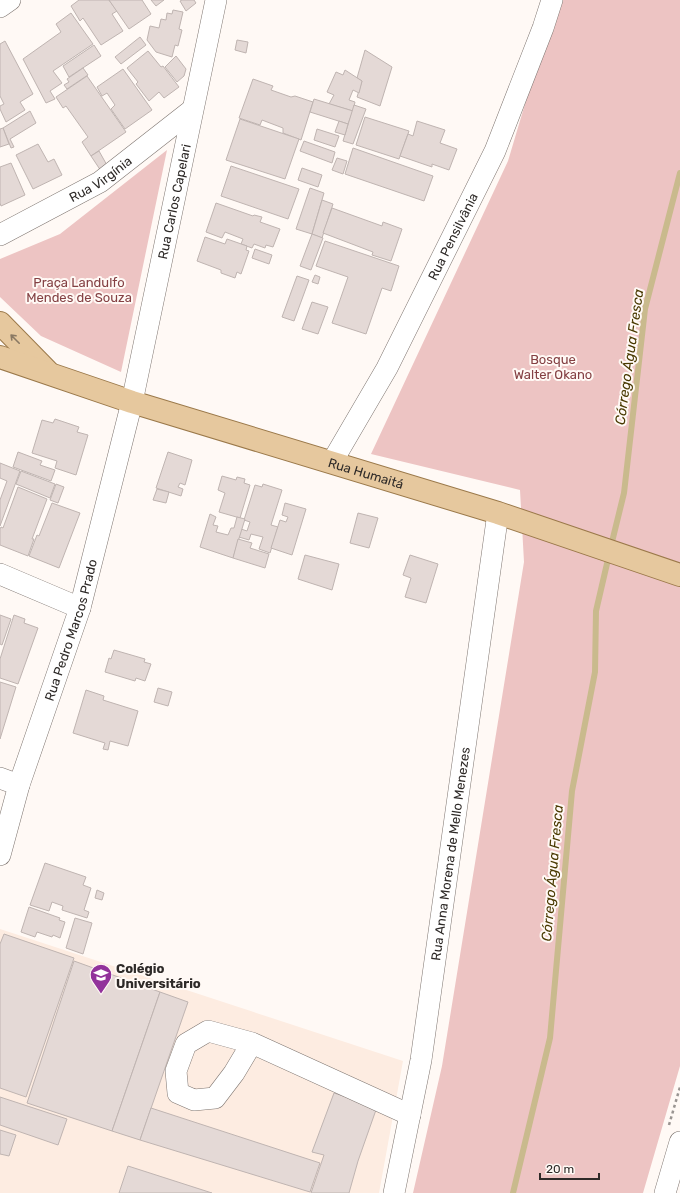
<svg xmlns="http://www.w3.org/2000/svg" width="680" height="1193" font-family="Rubik,sans-serif">
<style>
.built{fill:#fdece1}
.green{fill:#edc4c3}
.lines{fill:none;stroke-linecap:round;stroke-linejoin:round}
.stream{stroke:#c9ba8d;stroke-width:6}
.building{fill:#e4d9d6;stroke:#bfb4b1}
.minor-casing{stroke:#7e7570;stroke-width:22}
.major-casing{stroke:#9b794a;stroke-width:24}
.path{stroke:#999491;stroke-width:2.5;stroke-dasharray:3 3;stroke-linecap:butt}
.minor{stroke:#fff;stroke-width:21}
.major{stroke:#e6c89e;stroke-width:22}
.oneway{stroke:#8a7963}
.labels{text-anchor:middle;stroke-width:4;stroke-linejoin:round;paint-order:stroke}
.street-label{font-size:13px;fill:#2e2a28;stroke:#fff9f5}
.park-label{font-size:13px;fill:#844043;stroke:#fff9f5}
.poi-label{font-size:13px;font-weight:bold;fill:#2e2a28;stroke:#fff9f5;text-anchor:start}
.water-label{font-size:14px;font-style:italic;fill:#493900;stroke:#fff9f5}
</style>
<rect width="100%" height="100%" fill="#fff9f5"/>
<path class="built" d="M0 929 403 1061 379 1193H0Z"/>
<g class="green">
<path d="M556 0H680V1066L643 1193H413L442 1066 524 562 520 490 371 454 508 161Z"/>
<path d="M167 150 121 372 41 336 0 297V259L60 234Z"/>
</g>
<g class="lines">
<g class="stream">
<path d="M611 546 624 493 645 309 680 173"/>
<path d="M513 1193 550 1038 572 791 595 672 596 611 609 555"/>
</g>
</g>
<g class="building">
<path d="M79 0H109L117 11 112 14 123 31 101 45 83 18 80 21 71 6Z"/>
<path d="M109 0H142L151 14 129 29Z"/>
<path d="M151 0H164L156 6Z"/>
<path d="M182 0H194L196 3 186 11 180 1Z"/>
<path d="M173 10 183 12 179 29 182 30 178 46 175 45 172 57 156 52 147 40 150 26 159 28 161 19 166 20 167 13 172 14Z"/>
<path d="M71 13 93 44 53 71 62 83 50 91 55 99 46 103 23 59 61 32 56 24Z"/>
<path d="M140 37 146 45 121 64 115 57Z"/>
<path d="M237 40 248 42 246 53 235 50Z"/>
<path d="M5 41 33 94 20 102 25 110 6 122 0 109V106L4 104 0 96V44Z"/>
<path d="M94 45 101 56 69 77 63 66Z"/>
<path d="M365 50 392 67 380 106 357 97 362 81 357 78Z"/>
<path d="M148 51 161 67 163 66 179 87 164 98 159 92 149 101 136 84 138 82 127 68Z"/>
<path d="M176 56 186 69 184 76 177 82 165 67Z"/>
<path d="M83 68 88 75 67 89 64 85 69 82 67 79Z"/>
<path d="M123 69 152 110 125 129 111 109 115 105 107 93 102 96 97 87Z"/>
<path d="M345 70 362 81 359 93 353 90 349 100 355 102 353 111 329 104 334 95 327 92 336 72 343 75Z"/>
<path d="M87 76 126 132 91 156 82 142 88 137 66 106 63 108 56 97Z"/>
<path d="M253 79 273 86 271 90 291 97 295 96 313 102 301 140 283 133V128L262 120 260 125 239 118Z"/>
<path d="M314 99 353 111 348 124 310 112Z"/>
<path d="M354 105 366 109 353 144 343 141Z"/>
<path d="M30 111 36 123 10 139 14 147 11 148 3 128Z"/>
<path d="M365 117 409 131 399 159 356 145Z"/>
<path d="M240 119 299 139 285 179 226 160Z"/>
<path d="M339 121 348 124 345 135 335 132Z"/>
<path d="M417 121 445 130 440 143 457 149 449 170 432 164V167L400 156 408 134 413 136Z"/>
<path d="M3 128 9 144 0 147V129Z"/>
<path d="M317 129 339 136 335 147 314 140Z"/>
<path d="M304 141 335 152 332 163 300 151Z"/>
<path d="M38 144 48 162 54 159 62 175 33 189 16 155Z"/>
<path d="M353 148 433 176 424 201 345 174Z"/>
<path d="M99 151 108 167 101 171 91 156Z"/>
<path d="M337 158 347 161 343 174 332 170Z"/>
<path d="M11 163 25 195 1 206 0 203V167Z"/>
<path d="M231 166 299 189 288 219 221 196Z"/>
<path d="M302 168 322 175 318 187 298 180Z"/>
<path d="M310 188 324 193 312 234 296 229Z"/>
<path d="M322 200 333 204 322 238 312 234Z"/>
<path d="M216 203 253 216 254 215 262 217 260 222 280 229 273 247 266 245 265 248 254 244 252 248 241 244 243 239 225 232 222 238 206 232Z"/>
<path d="M332 208 382 226 383 222 402 229 391 261 372 255 373 252 323 233Z"/>
<path d="M312 234 323 238 311 270 300 266Z"/>
<path d="M205 237 225 244 227 239 247 246 246 250 249 251 241 274 237 272 235 278 221 273V270L197 261Z"/>
<path d="M325 241 399 266 391 291 382 288 366 334 332 323 348 277 316 266Z"/>
<path d="M255 249 272 255 269 264 252 258Z"/>
<path d="M315 275 320 277 318 284 312 282Z"/>
<path d="M297 276 309 280 294 321 282 317Z"/>
<path d="M312 302 328 307 318 334 302 329Z"/>
<path d="M55 419 79 427 77 432 88 435 76 475 55 468 57 461 32 453 42 420 53 423Z"/>
<path d="M18 452 42 461 40 465 55 470 51 481 13 467Z"/>
<path d="M168 452 192 460 185 485 180 483 178 487 183 489 181 496 156 488Z"/>
<path d="M0 463 20 471 0 526V500L7 481 0 478Z"/>
<path d="M21 471 55 484 50 498 16 484Z"/>
<path d="M222 476 236 480 237 477 245 479 244 483 250 485 240 518 219 512 225 493 218 490Z"/>
<path d="M56 484 64 487 58 503 50 500Z"/>
<path d="M263 484 282 490 271 525 278 527 270 553 259 549 263 537 251 534 249 540 239 537 241 529 247 531 250 522 244 520 255 485 262 487Z"/>
<path d="M18 487 47 499 32 539H34L28 556 0 545V529L1 527 3 528Z"/>
<path d="M157 489 169 492 166 503 153 500Z"/>
<path d="M52 503 80 513 59 568 29 556 37 535 39 536Z"/>
<path d="M285 503 306 509 292 555 271 548 280 520 286 522 288 517 282 515Z"/>
<path d="M358 513 378 518 369 548 350 543Z"/>
<path d="M210 514 216 517 213 525 218 526 216 532 228 535 231 528H234L237 517 245 519 233 558 200 547Z"/>
<path d="M238 539 252 543 250 548 269 554 265 568 233 558Z"/>
<path d="M305 555 339 564 332 590 298 579Z"/>
<path d="M410 555 438 564 426 603 405 597 411 578 403 575Z"/>
<path d="M0 615 11 619 2 645 0 644Z"/>
<path d="M14 615 25 619 24 623 38 628 18 684 0 678V659Z"/>
<path d="M114 650 145 659 144 662 151 664 145 681 136 678 135 681 105 672 109 658 111 659Z"/>
<path d="M0 682 16 687 0 739Z"/>
<path d="M158 688 172 692 168 706 154 702Z"/>
<path d="M86 690 104 696 103 700 138 711 128 746 110 741 108 750 103 749 105 743 73 733Z"/>
<path d="M45 863 86 877 83 885 91 888 84 910 89 912 87 918 62 910 63 906 52 902 49 911 30 905Z"/>
<path d="M97 890 104 893 102 900 95 898Z"/>
<path d="M29 907 60 918 59 920 65 922 60 938 53 935 52 937 37 932 35 937 21 932Z"/>
<path d="M75 918 92 923 83 954 66 948Z"/>
<path d="M4 934 74 958 26 1097 0 1088V944Z"/>
<path d="M74 961 160 992 112 1131 27 1103Z"/>
<path d="M160 992 188 1002 140 1140 112 1131Z"/>
<path d="M334 1093 377 1107 358 1161 349 1193H311L324 1155 312 1152Z"/>
<path d="M0 1097 67 1119 58 1145 0 1125Z"/>
<path d="M151 1108 320 1163 310 1192 140 1140Z"/>
<path d="M0 1130 16 1135 9 1156 0 1154Z"/>
<path d="M128 1166 212 1193H119Z"/>
</g>
<g class="lines">
<g class="minor-casing">
<g id="minor">
<path d="M0 7 10 0"/>
<path id="s1" d="M0 235 100 182 192 110"/>
<path id="s2" d="M332 462 387 368 495 151 543 28 552 0"/>
<path d="M0 574 80 608"/>
<path d="M0 778 19 785"/>
<path id="s3" d="M0 855 19 785 80 608 132 402 216 0"/>
<path d="M252 1043 234 1073 215 1098 194 1100 178 1093 176 1071 186 1044 208 1031 252 1043 410 1115"/>
<path id="s4" d="M394 1193 421 1060 498 513"/>
<path d="M665 1193 680 1142"/>
</g>
</g>
<g class="major-casing">
<g id="major">
<path d="M0 323 47 371"/>
<path id="s5" d="M0 357 132 402 498 513 680 575"/>
</g>
</g>
<path class="path" d="M669 1125 680 1087"/>
<use href="#minor" class="minor"/>
<use href="#major" class="major"/>
</g>
<defs><path id="oneway-shaft" d="M-6 0H5M1.5-3L5.5 0L1.5 3" fill="none" stroke-width="1.6" stroke-linecap="round" stroke-linejoin="round"/></defs>
<use class="oneway" href="#oneway-shaft" transform="translate(15 339) rotate(-135)"/>
<defs>
<g id="school-pin" transform="scale(1.15)"><path d="M0 17L-7.5 6A9.5 9.5 0 1 1 7.5 6Z" fill="#92329b" stroke="#fff9f5"/><path d="M0-5L7-2L0 1L-7-2ZM-4 1L0 2.5L4 1V4Q0 6-4 4Z" fill="#fff"/></g>
</defs>
<g fill-rule="evenodd">
<use href="#school-pin" x="101" y="975"/>
</g>
<g class="labels">
<g class="street-label">
<text dy="5" stroke="none"><textPath href="#s1" startOffset="115">Rua Virgínia</textPath></text>
<text dy="5" stroke="none"><textPath href="#s3" startOffset="677">Rua Carlos Capelari</textPath></text>
<text dy="5" stroke="none"><textPath href="#s2" startOffset="256">Rua Pensilvânia</textPath></text>
<text dy="5" stroke="none"><textPath href="#s5" startOffset="384">Rua Humaitá</textPath></text>
<text dy="5" stroke="none"><textPath href="#s3" startOffset="236">Rua Pedro Marcos Prado</textPath></text>
<text dy="5" stroke="none"><textPath href="#s4" startOffset="344">Rua Anna Morena de Mello Menezes</textPath></text>
</g>
<g class="park-label">
<text x="79" y="287">Praça Landulfo<tspan x="79" dy="15">Mendes de Souza</tspan></text>
<text x="553" y="364">Bosque<tspan x="553" dy="15">Walter Okano</tspan></text>
</g>
<g class="poi-label">
<text x="116" y="973">Colégio<tspan x="116" dy="15">Universitário</tspan></text>
</g>
<g class="water-label">
<text transform="translate(629 357) rotate(-82)" y="5">Córrego Água Fresca</text>
<text transform="translate(552 873) rotate(-85)" y="5">Córrego Água Fresca</text>
</g>
</g>
<path d="M540 1173v6h59v-6" fill="none" stroke="#2e2a28" stroke-width="2"/>
<text x="546" y="1173" font-size="12" fill="#2e2a28" stroke="#fff9f5" stroke-width="3" paint-order="stroke">20 m</text>
</svg>
